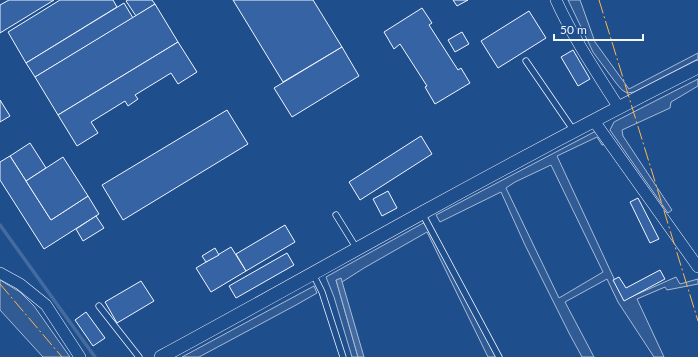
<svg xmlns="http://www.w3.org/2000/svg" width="698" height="357" font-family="Lato,sans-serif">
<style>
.built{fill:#305b95;stroke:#a8bbd7;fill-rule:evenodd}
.water{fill:#446ba0;stroke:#a8bbd7}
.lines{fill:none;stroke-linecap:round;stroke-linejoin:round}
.stream{stroke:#446ba0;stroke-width:3.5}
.building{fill:#3563a3;stroke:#f2f6ff}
.service-casing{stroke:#f2f6ff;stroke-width:7}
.minor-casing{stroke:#f2f6ff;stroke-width:12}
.tertiary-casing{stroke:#f2f6ff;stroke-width:14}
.service{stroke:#1f4e8c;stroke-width:5.5}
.minor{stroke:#1f4e8c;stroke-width:11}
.tertiary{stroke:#1f4e8c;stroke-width:13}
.power{stroke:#ffb74d;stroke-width:1;stroke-dasharray:14 3 2 3;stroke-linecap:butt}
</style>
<rect width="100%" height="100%" fill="#1f4e8c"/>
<g class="built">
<path d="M568 0H580L595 42 629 89 698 53V59L634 92 627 93 622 90 616 83 593 52Z"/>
<path d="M698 79V86L671 102 670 108 622 130 623 136 672 210 668 213 610 130 614 122Z"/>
<path d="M594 132H598L607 144 602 145 597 137 557 156 624 300 676 277 680 284 698 279V284L667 290 665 287 637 299 664 357H654L618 302 607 279 565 302 594 357H582L569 333 525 245 501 192 440 222 436 215ZM551 165 603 272 559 298 506 188 515 182Z"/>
<path d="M427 221 501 357H488L427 232 364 268 342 282 336 280 358 357H352L334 297 326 277Z"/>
<path d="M0 280 20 292 34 306 70 357H43L0 310Z"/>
<path d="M314 286 317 293 296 305 199 357H182Z"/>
</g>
<path class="water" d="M341 278 364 357H358L336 280Z"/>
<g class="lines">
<path class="stream" d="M0 225 95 357"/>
</g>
<g class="building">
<path d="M9 0H54L0 33V5Z"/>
<path d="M60 0H113L117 7 26 63 8 32Z"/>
<path d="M128 0H152L155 4 136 16 126 1Z"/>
<path d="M233 0H313L342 47 283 82Z"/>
<path d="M453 0H468L457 6Z"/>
<path d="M124 3 133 18 35 77 26 63Z"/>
<path d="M155 4 178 42 58 115 35 77Z"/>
<path d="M422 8 432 23 429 25 458 70 461 68 470 83 435 104 425 87 427 86 400 44 394 49 384 32Z"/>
<path d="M529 11 546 38 498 68 481 41Z"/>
<path d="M462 32 469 44 455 52 448 40Z"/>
<path d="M178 42 197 72 178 84 171 73 135 95 138 99 128 106 125 101 91 122 98 133 77 146 58 115Z"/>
<path d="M342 47 359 76 292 117 274 88Z"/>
<path d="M573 50 590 79 578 86 561 57Z"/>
<path d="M0 100 10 116 0 122Z"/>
<path d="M227 110 248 144 123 220 102 185Z"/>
<path d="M421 136 432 154 360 200 349 182Z"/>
<path d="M30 143 46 168 26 181 10 156Z"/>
<path d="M10 156 51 220 88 196 99 214 44 249 0 180V162Z"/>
<path d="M63 157 88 196 51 220 26 181Z"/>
<path d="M388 191 397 208 382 216 373 199Z"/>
<path d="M638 198 659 239 650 243 630 202Z"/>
<path d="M96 216 104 228 83 241 76 229Z"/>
<path d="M285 225 295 242 246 271 236 254Z"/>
<path d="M231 247 246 271 211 292 196 268Z"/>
<path d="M215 248 219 255 206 262 202 256Z"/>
<path d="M287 253 294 265 236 298 229 286Z"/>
<path d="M660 270 665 279 624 301 613 280 619 277 626 288Z"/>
<path d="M141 281 154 301 117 323 105 302Z"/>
<path d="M86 312 105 338 93 346 75 320Z"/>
</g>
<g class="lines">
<g class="service-casing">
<g id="service">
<path d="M526 61 574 131"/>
<path d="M422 213 499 357"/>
<path d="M336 215 357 249"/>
<path d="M313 274 322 292 343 357"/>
<path d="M99 306 139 357"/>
</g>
</g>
<g class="minor-casing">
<g id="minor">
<path d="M556 0C573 38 597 73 619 108"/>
<path d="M594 121 698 267"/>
<path d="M0 273 20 284 46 305 80 357"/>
</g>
</g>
<g class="tertiary-casing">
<path id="tertiary" d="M161 357C248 310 335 261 422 213 513 163 605 114 698 67"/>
</g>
<use href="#service" class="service"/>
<use href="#minor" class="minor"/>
<use href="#tertiary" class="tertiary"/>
<g class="power">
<path d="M599 0 698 321"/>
<path d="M0 284 62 357"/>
</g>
</g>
<path d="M554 34v6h89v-6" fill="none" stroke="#f2f6ff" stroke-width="2"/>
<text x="560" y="34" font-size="12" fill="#f2f6ff" stroke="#1f4e8c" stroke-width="3" paint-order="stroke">50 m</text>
</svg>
